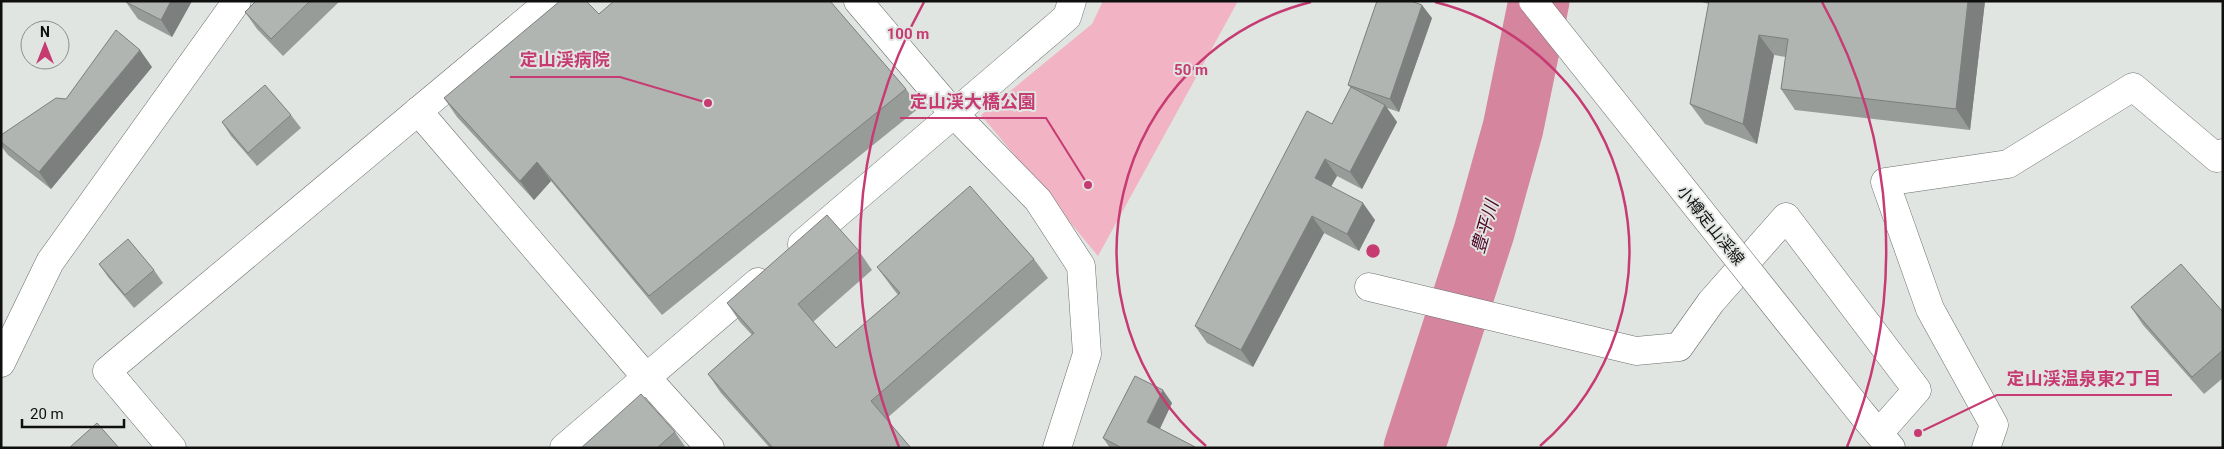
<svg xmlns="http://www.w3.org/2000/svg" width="2224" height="449" font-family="Roboto,'Noto Sans JP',sans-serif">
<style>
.green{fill:#f2b4c5}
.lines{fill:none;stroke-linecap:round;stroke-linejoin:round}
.river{stroke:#d5869e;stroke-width:61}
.minor-casing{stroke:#6b6e6c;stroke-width:29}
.major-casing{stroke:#6b6e6c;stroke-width:29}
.minor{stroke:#fff;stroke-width:28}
.major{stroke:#fff;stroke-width:28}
.major-bridge-casing{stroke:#6b6e6c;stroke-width:29;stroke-linecap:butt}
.major-bridge{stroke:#fff;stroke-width:28}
.wall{fill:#989c99}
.shaded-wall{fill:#7c7f7d}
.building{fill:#b1b5b2;stroke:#7c7f7d}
.ring{fill:none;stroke:#c63b71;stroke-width:2.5}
.labels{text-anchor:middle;stroke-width:4;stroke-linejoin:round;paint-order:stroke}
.street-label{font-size:16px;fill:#0e0f0e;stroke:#e1e5e2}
.water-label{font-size:18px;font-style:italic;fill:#4f0727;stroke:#e1e5e2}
.centre{fill:#c63b71;stroke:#e1e5e2;stroke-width:2.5}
.ring-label{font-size:15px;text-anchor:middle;font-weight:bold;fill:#c63b71;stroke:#e1e5e2;stroke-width:4;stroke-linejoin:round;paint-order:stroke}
.leader{fill:none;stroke:#c63b71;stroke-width:2}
.callout-dot{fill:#c63b71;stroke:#e1e5e2;stroke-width:2}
.callout-label{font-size:18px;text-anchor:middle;font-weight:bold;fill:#c63b71;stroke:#e1e5e2;stroke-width:4;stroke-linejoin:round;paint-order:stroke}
</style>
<rect width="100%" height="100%" fill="#e1e5e2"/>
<path class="green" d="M1103 1H1238L1098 256 981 115 1092 24Z"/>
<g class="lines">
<path class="river" d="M1414 448 1484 232 1513 128 1539 1"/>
<g class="minor-casing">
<g id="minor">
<path d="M858 1 954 114 1038 200 1081 266 1087 354 1057 448"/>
<path d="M418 111 646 377 710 448"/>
<path d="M802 244 1067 17 1072 1"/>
<path d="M1369 287 1636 351 1679 347 1711 302 1786 217 1917 390 1879 433"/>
<path d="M1 363 50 262 237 1"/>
<path d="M172 448 107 371 550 1"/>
<path d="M564 448 758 282"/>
<path d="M1986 448 1994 425 1930 309 1885 182 2008 164 2133 87 2217 158 2223 153"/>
</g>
</g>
<g class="major-casing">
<path id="major" d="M1863 415 1891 448"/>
</g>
<use href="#minor" class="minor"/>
<use href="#major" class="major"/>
<g class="major-bridge-casing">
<path id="major-bridge" d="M1533 1 1863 415"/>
</g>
<use href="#major-bridge" class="major-bridge"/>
</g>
<g class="wall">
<path d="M192 1 172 37 138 19 126 2Z"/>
<path d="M256 1H340L283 56 257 29 245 12Z"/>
<path d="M1698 1H1985L1970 130 1795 110 1781 89 1786 57 1774 55 1757 144 1705 124 1690 104 1709 4Z"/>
<path d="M599 14 906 89 919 108 662 315 551 181 534 200 457 117 444 98Z"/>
<path d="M1432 18 1399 112 1387 108 1397 122 1362 189 1337 176 1331 187 1375 220 1359 251 1324 233 1253 367 1207 343 1195 326 1332 124 1351 88 1348 85Z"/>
<path d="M152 67 51 189 8 155 1 146V135L66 99Z"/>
<path d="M291 115 301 128 257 166 231 136 222 122Z"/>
<path d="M859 251 872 270 813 322 836 348 898 295 891 286 877 267 1034 259 1048 278 886 419 911 448H770L721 393 708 374 752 335 740 322 727 303Z"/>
<path d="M99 264 154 270 163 283 134 308 108 277Z"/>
<path d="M2131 307 2223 312V378L2204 394 2143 325Z"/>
<path d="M1172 403 1160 429 1197 448H1110L1103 438Z"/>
<path d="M675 432 686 448H581Z"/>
</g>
<g class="shaded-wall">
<path d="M171 1H192L172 37 161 20Z"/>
<path d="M1968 1H1985L1970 130 1956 109Z"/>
<path d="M1422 5 1432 18 1399 112 1390 99Z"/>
<path d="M1759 35 1774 55 1757 144 1743 124Z"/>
<path d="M140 50 152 67 51 189 39 172Z"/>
<path d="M1385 105 1397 122 1362 189 1350 172Z"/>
<path d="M1325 159 1337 176 1326 195 1315 178Z"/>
<path d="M537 162 551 181 534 200 520 181Z"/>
<path d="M1363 203 1375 220 1359 251 1347 234Z"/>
<path d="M1312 216 1324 233 1253 367 1241 350Z"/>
<path d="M1163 390 1172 403 1156 436 1147 422Z"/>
</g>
<g class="building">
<path d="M126 1H171L161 20 126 2Z"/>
<path d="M256 1H310L271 39 245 12Z"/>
<path d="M560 1H586L599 14 614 1H830L906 89 649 296 537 162 520 181 444 98Z"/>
<path d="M1377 1H1411L1422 5 1390 99 1348 85Z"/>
<path d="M1709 1H1968L1956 109 1781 89 1788 39 1759 35 1743 124 1690 104Z"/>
<path d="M116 30 140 50 39 172 1 142V135L56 98 66 99Z"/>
<path d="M265 85 291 115 248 153 222 122Z"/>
<path d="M1351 87 1385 105 1350 172 1325 159 1315 178 1363 203 1347 234 1312 216 1241 350 1195 326 1307 111 1332 124Z"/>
<path d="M970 186 1034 259 871 401 911 448H773L708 374 754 333 727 303 827 215 859 251 798 304 836 348 900 293 877 267Z"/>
<path d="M128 239 154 270 125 295 99 264Z"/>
<path d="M2181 264 2223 312V350L2192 377 2131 307Z"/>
<path d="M1135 376 1163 390 1147 422 1197 448H1122L1103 438Z"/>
<path d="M641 394 675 432 657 448H581Z"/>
<path d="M97 423 119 448H69Z"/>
</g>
<g class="ring">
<path d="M1206 446A257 257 0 0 1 1311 2M1435 2A257 257 0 0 1 1540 446"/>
<path d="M899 447A513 513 0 0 1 924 2M1822 2A513 513 0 0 1 1847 447"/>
</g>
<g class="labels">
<g class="street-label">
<text transform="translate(1711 225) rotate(51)" y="6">小樽定山渓線</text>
</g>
<g class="water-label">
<text transform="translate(1485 227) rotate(-74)" y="6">豊平川</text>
</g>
</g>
<circle cx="1373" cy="251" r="8" class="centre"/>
<g class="ring-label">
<text x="908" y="39">100 m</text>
<text x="1191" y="75">50 m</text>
</g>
<path class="leader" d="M708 103L620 77H510M1088 185L1046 118H900M1918 433L1997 395H2172"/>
<g class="callout-dot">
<circle cx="708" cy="103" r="5"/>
<circle cx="1088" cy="185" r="5"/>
<circle cx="1918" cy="433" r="5"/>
</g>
<g class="callout-label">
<text x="565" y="66">定山渓病院</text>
<text x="973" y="108">定山渓大橋公園</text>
<text x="2084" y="385">定山渓温泉東2丁目</text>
</g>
<rect width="2224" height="449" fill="none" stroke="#0e0f0e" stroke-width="5"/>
<g transform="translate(45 45)"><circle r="24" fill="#e1e5e2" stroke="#8d8f8d"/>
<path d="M0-4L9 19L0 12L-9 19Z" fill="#c63b71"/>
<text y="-8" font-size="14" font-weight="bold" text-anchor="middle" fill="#0e0f0e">N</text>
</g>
<path d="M22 419v8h102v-8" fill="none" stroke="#0e0f0e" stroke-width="2.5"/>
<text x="30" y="419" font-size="15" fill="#0e0f0e" stroke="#e1e5e2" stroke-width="4" paint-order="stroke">20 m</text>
</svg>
